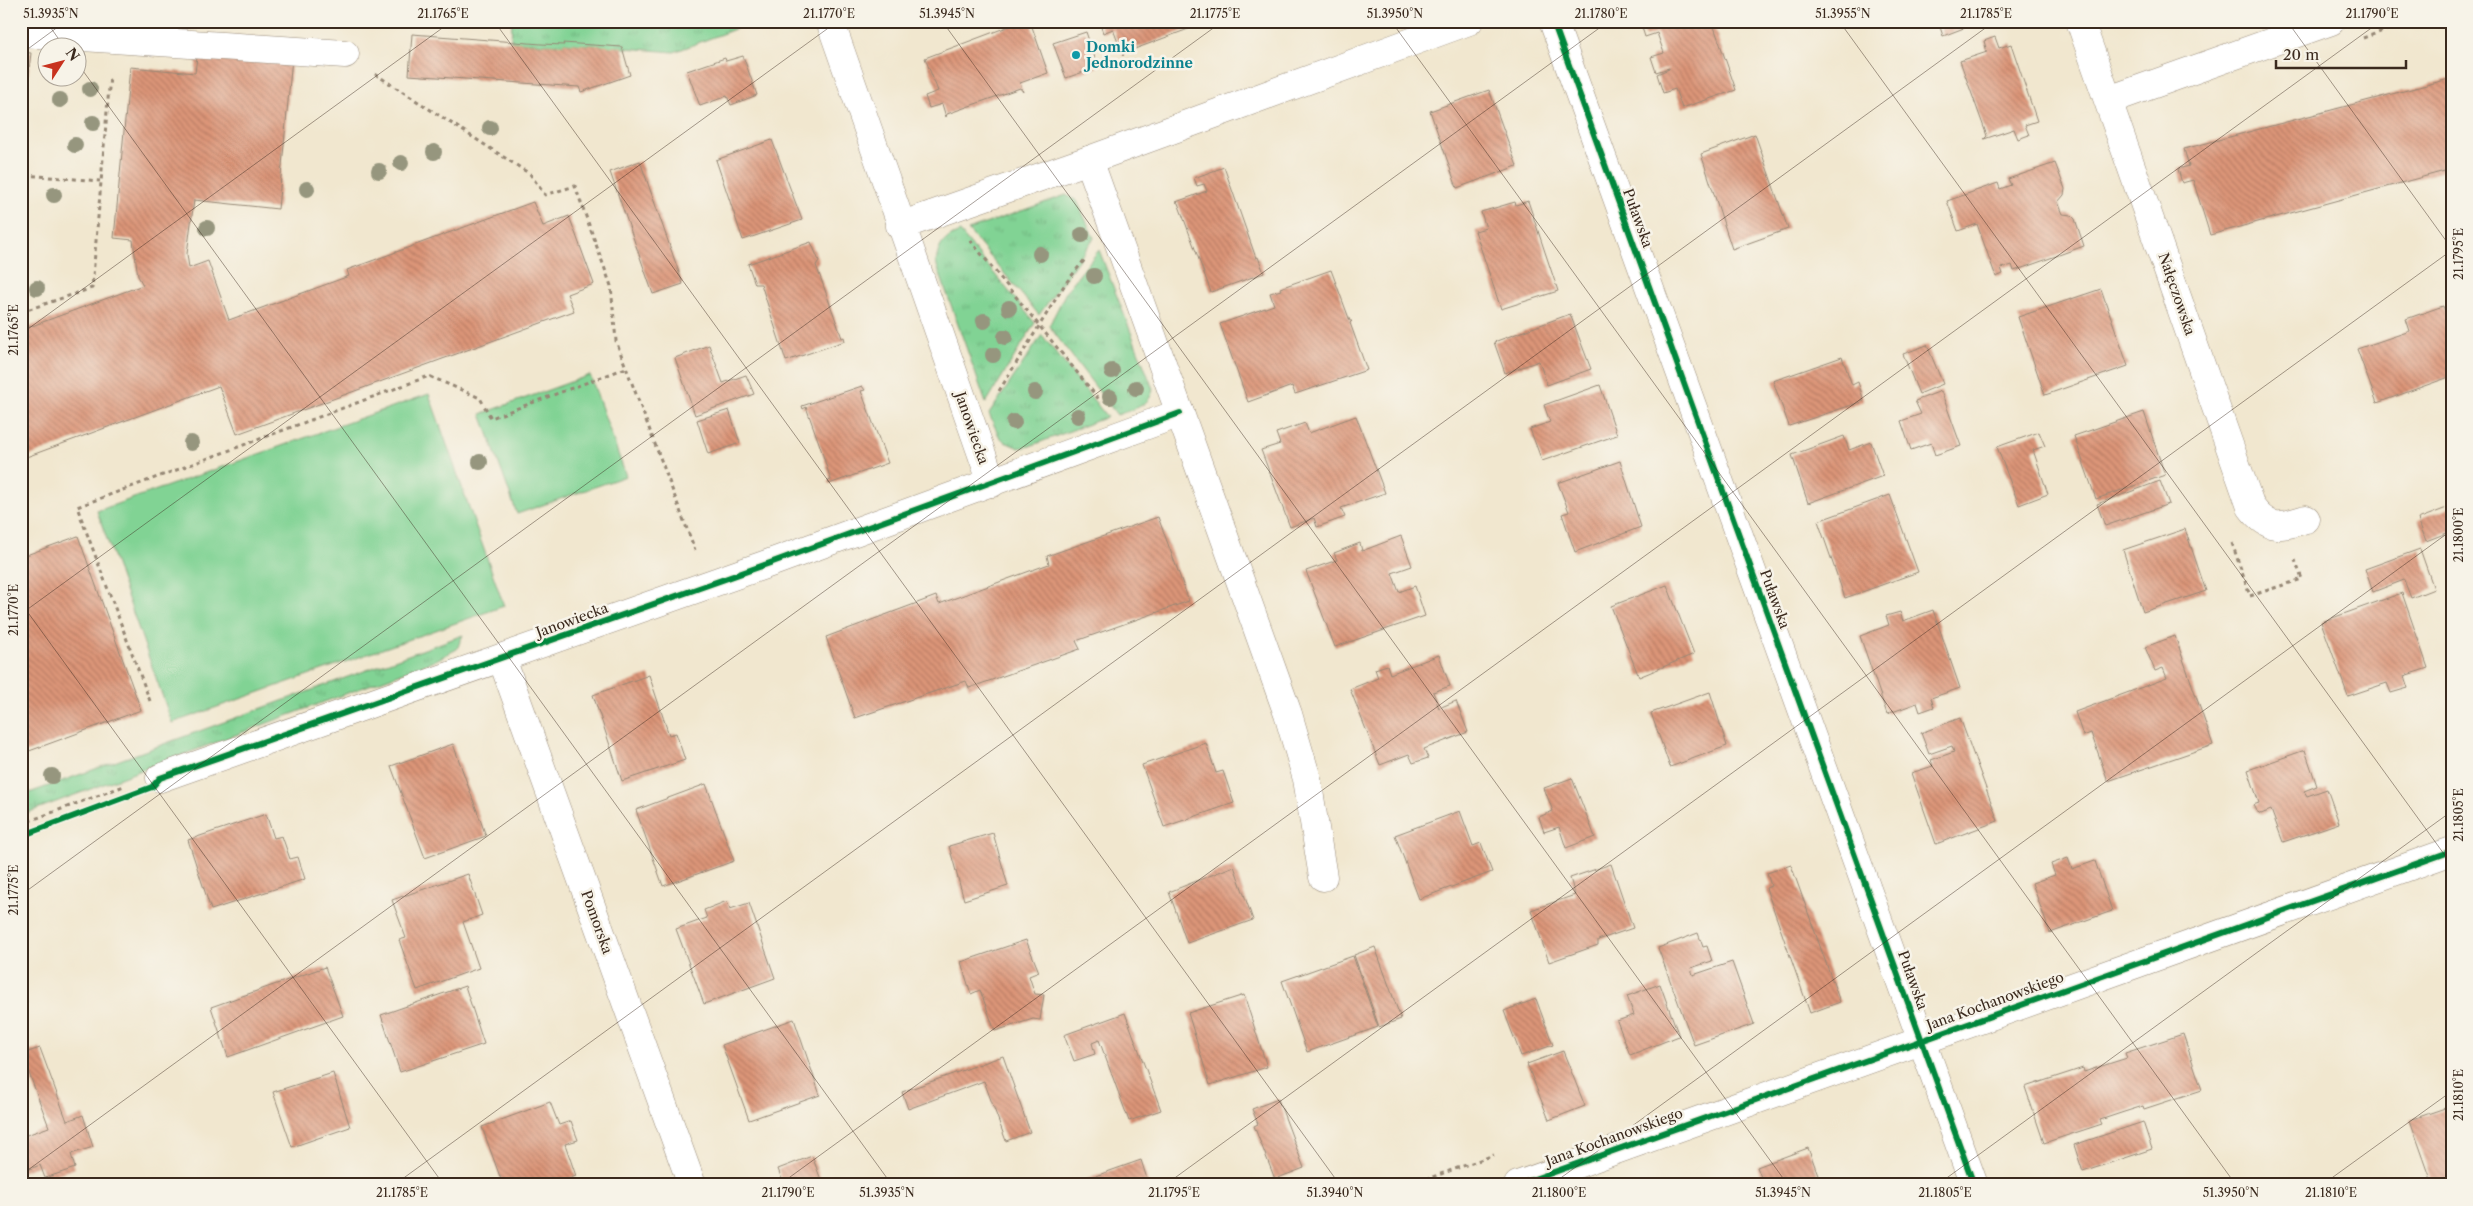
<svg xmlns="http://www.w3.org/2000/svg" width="2473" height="1206" font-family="'Libre Caslon Text',serif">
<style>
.grass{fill:url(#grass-tufts);stroke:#5e7e59}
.park{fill:#81d394;stroke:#5e7e59}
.building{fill:url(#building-back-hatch)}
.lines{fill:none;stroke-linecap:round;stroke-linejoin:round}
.minor-casing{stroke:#968876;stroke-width:29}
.path{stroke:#968876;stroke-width:3;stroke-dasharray:4 4;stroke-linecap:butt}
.minor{stroke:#fff;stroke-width:28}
.cycleway-casing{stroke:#f7f3e8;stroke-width:9}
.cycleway{stroke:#00873e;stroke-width:6}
.tree{fill:#96967e}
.ticks{fill:none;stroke:#3b2a1e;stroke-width:1;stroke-opacity:0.45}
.culture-dot{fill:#0f9aa8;stroke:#f7f3e8;stroke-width:2}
.labels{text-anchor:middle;stroke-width:5;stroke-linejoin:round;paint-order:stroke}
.culture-label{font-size:14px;font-weight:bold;fill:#0d838f;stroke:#f7f3e8;text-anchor:start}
.street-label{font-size:14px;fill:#3b2a1e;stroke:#f7f3e8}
.neatline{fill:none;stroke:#3b2a1e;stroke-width:2}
.ticks-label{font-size:12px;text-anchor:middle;fill:#3b2a1e}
</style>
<defs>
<pattern id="grass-tufts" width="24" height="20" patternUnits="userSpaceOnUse" patternTransform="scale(1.25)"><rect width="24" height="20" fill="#81d394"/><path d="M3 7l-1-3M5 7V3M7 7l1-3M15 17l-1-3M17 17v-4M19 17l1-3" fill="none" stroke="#70b57f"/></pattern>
<pattern id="building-back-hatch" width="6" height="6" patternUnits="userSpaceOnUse" patternTransform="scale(1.25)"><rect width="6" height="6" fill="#dc9578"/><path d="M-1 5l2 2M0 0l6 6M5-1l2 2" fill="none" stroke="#b47a62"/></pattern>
</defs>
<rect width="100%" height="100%" fill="#f7f3e8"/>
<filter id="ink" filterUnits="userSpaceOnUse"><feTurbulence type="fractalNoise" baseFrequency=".02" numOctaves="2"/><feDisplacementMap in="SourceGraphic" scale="10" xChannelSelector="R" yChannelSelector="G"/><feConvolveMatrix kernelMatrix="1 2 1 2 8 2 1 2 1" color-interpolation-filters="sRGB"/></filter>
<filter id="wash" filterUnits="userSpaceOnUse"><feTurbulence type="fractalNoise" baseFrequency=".0096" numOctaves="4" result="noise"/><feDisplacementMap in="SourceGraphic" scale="20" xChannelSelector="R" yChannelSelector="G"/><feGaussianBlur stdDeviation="1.12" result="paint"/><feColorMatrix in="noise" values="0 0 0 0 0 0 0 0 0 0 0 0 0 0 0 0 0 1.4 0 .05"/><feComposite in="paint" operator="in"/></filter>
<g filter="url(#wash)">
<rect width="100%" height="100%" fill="#f1e7cf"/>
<g class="grass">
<path d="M512 21H756L674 52 564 43V45L511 42Z"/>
<path d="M1066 195 1077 201 1094 238 1039 315 968 230Z"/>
<path d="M960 232 1035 323 986 403 936 263C938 246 944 238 960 232Z"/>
<path d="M1099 250 1153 389C1150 407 1132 409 1117 415L1049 326 1067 290Z"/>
<path d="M1042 335 1107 417 1030 446 1019 448 1005 442 999 436 989 414Z"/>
<path d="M463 635 457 649 434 661 21 815V796Z"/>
</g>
<g class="park">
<path d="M590 375 626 476 517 514 481 414Z"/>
<path d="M429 394 504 606 172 723 97 511Z"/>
</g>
<g id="blocks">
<g class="building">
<path d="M1023 21H1030L1048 73 1020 83 1023 92 1020 88 947 114 946 117 942 104 929 108 925 96 938 91 925 58Z"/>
<path d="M1099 21H1197L1199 25 1124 53 1123 56 1113 29 1103 33Z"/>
<path d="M1640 21H1712L1736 90 1682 108 1675 89 1663 93 1657 74 1669 69V68L1656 72 1651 57 1664 53 1657 33 1645 37Z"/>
<path d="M1938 21H1982L1943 36Z"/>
<path d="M1086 32 1098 67 1066 78 1053 43Z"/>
<path d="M412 34 541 44 564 45 563 43 622 47 630 75 581 92 579 87 409 75Z"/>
<path d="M1995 37 1999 48 2011 44 2037 121 2025 125 2029 135 2018 139 2014 129 1984 139 1987 136 1960 61 1987 52 1984 41Z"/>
<path d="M198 49 292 58 278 209 194 200 187 254 189 268 208 261 229 320 349 276 347 270 533 202 543 226 569 216 594 284 567 294 574 311 237 434 219 386 21 459V330L143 285 138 276 133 240 114 238 130 67 195 73Z"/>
<path d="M21 52 31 53 28 78 21 77Z"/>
<path d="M743 56 757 95 731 105 727 96 700 106 687 71 725 58 726 61Z"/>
<path d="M2449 79 2452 90V169L2210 235 2193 180 2182 183 2178 169 2189 166 2184 149Z"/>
<path d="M1489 90 1517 166 1457 188 1430 111Z"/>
<path d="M1755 134 1788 229 1732 249 1701 154Z"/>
<path d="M772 140 802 220 743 240 716 160Z"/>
<path d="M640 161 683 284 653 294 610 172Z"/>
<path d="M2055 163 2065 189 2064 195 2058 202 2063 214 2071 215 2075 219 2084 246 2014 271 2012 265 2001 268 2003 274 1996 277 1977 224 1958 231 1947 201 1998 183 2000 189 2011 185 2008 179Z"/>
<path d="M1224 167 1256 258 1258 257 1264 273 1211 292 1178 203 1176 202 1207 191 1204 184 1197 186 1194 178Z"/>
<path d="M1528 201 1558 291 1501 309 1475 231 1486 228 1481 212 1515 202 1516 205Z"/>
<path d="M811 242 819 261 816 265 842 338 844 337 845 341 786 361 761 284H755L748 264Z"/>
<path d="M1331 270 1350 321H1352L1350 323 1367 370 1295 394 1292 386 1248 402 1220 324 1274 305 1270 293 1281 290 1280 288Z"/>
<path d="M2101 289 2128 366 2045 395 2018 317Z"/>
<path d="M2443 306 2452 331V376L2377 403 2357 349 2410 331 2406 319Z"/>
<path d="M1570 314 1591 369 1547 385 1539 361 1505 373 1494 342Z"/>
<path d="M709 345 723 383 746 375 754 394 695 415 675 358Z"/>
<path d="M1927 345 1943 384 1919 394 1903 354Z"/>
<path d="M1842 357 1852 385 1858 382 1864 401 1789 426 1773 381Z"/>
<path d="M1600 385 1617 435 1542 461 1530 429 1550 422 1544 405Z"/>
<path d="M862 386 865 390 861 391 888 463 829 484 828 481 831 480 819 443 806 407 803 409 802 406Z"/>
<path d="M1941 391 1961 446 1935 455 1931 443 1911 450 1901 421 1921 414 1915 401Z"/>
<path d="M729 410 740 443 708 454 697 420Z"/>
<path d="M2144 412 2165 475 2096 499 2074 436Z"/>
<path d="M1356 416 1385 493 1341 508 1345 517 1317 527 1314 518 1290 527 1261 450 1280 444 1276 433 1305 423 1309 433Z"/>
<path d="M2039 432 2045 446 2033 450 2048 494 2019 505 1997 447Z"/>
<path d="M1844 436 1849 450 1871 442 1883 476 1808 503 1792 455Z"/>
<path d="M1620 461 1641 527 1575 552 1562 514 1569 512 1558 483Z"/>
<path d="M2160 481 2169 504 2105 526 2097 504Z"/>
<path d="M1890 495 1918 572 1845 598 1818 521Z"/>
<path d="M2452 506V531L2426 541 2418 519Z"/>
<path d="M1158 517 1189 601 1076 641 1080 649 969 688 966 681 855 718 826 637 936 596 939 604 1049 564 1047 556Z"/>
<path d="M2185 529 2206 591 2143 612 2123 550Z"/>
<path d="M78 536 141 710 21 754V557Z"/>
<path d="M1401 536 1412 566 1392 573 1399 592 1415 586 1425 616 1335 647 1306 571 1337 560 1334 553 1360 543 1362 551Z"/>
<path d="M2420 549 2434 589 2411 598 2404 580 2373 592 2365 569Z"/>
<path d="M1667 585 1694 654 1639 677 1611 606Z"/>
<path d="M2402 593 2428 668 2404 676 2408 688 2391 693 2387 683 2348 696 2321 622Z"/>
<path d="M1933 610 1960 688 1931 698 1934 707 1920 712 1917 703 1887 714 1860 636 1889 625 1886 616 1900 612 1903 621Z"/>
<path d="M2175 636 2213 745 2108 781 2091 733 2083 736 2075 712 2167 678 2163 668 2155 671 2145 647Z"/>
<path d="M1439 655 1450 686 1433 692 1439 708 1456 701 1468 732 1424 749 1428 758 1413 763 1409 754 1380 765 1350 689 1378 678 1375 669 1387 665 1390 674Z"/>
<path d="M649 675 669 735 676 733 685 760 622 781 593 695Z"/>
<path d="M1710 692 1727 746 1670 767 1651 713Z"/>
<path d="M1960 718 1998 821 1936 844 1911 773 1933 766 1931 760 1954 752 1952 746 1929 754 1921 733Z"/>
<path d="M1206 743 1216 773 1223 771 1234 803 1164 827 1142 765Z"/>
<path d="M453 744 486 836 425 858 391 766Z"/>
<path d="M2305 750 2317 786 2304 791 2307 796 2327 789 2339 823 2283 842 2271 810 2261 814 2256 811 2253 805 2259 803 2248 770Z"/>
<path d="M1572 778 1595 837 1566 848 1559 827 1544 832 1539 817 1553 811 1544 788Z"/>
<path d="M706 784 734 861 663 886 636 810Z"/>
<path d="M1460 811 1473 846 1481 843 1492 872 1419 899 1395 835Z"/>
<path d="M266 814 274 838 282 836 290 859 298 857 305 879 211 910 188 840Z"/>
<path d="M993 833 1008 886 964 900 949 846Z"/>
<path d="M2068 858 2072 869 2095 861 2112 911 2050 933 2032 883 2055 875 2051 864Z"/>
<path d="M1611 864 1633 928 1598 940V945L1549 962 1531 910 1575 895 1570 878Z"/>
<path d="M1791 865 1840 1002 1810 1013 1766 888 1771 886 1767 873Z"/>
<path d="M1234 866 1253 920 1187 943 1169 892Z"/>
<path d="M468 874 482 915 463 922 479 968 417 990 399 940 406 938 392 900Z"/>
<path d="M727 901 730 909 749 903 775 978 704 1004 676 929 707 918 704 910Z"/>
<path d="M1698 933 1703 947 1707 946 1712 961 1691 968 1693 975 1732 962 1754 1024 1694 1045 1658 948Z"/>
<path d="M1026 940 1039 972 1029 976 1035 994 1044 995 1040 1020 1033 1019 995 1031 980 990 971 994 961 962Z"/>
<path d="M1375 947 1401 1019 1379 1027 1354 955Z"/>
<path d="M1353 956 1378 1027 1307 1052 1282 981Z"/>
<path d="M325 967 343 1016 228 1057 211 1007Z"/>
<path d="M1660 984 1679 1036 1630 1055 1617 1021 1634 1015 1627 996Z"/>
<path d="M465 986 484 1044 400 1072 381 1015Z"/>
<path d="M21 987 27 1002 21 1004Z"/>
<path d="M1244 995 1267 1067 1210 1085 1188 1013Z"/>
<path d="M1536 999 1553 1045 1521 1056 1504 1011Z"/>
<path d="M1125 1013 1161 1110 1129 1121 1099 1040 1092 1043 1095 1054 1074 1061 1064 1035Z"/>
<path d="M794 1019 820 1095 749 1120 722 1045Z"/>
<path d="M2183 1034 2202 1090 2144 1109 2143 1106 2121 1113 2100 1120 2102 1124 2044 1143 2025 1087 2083 1068 2084 1072 2105 1065 2127 1058 2125 1053Z"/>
<path d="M40 1048 67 1121 83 1115 93 1147 71 1154 75 1168 45 1178 40 1165 21 1172V1137L49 1127 22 1054Z"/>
<path d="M1563 1051 1585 1106 1549 1120 1527 1064Z"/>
<path d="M1003 1056 1030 1132 1006 1141 984 1081 908 1109 902 1092Z"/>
<path d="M333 1073 350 1127 292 1147 273 1092Z"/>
<path d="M1278 1099 1304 1168 1275 1179 1254 1126 1258 1124 1252 1109Z"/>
<path d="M550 1102 559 1125 571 1121 578 1140 565 1144 576 1176 553 1185H503L482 1127Z"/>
<path d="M2445 1108 2448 1114 2452 1112V1185H2433L2410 1120Z"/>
<path d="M2143 1122 2152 1149 2083 1172 2074 1145Z"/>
<path d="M1808 1148 1822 1185H1764L1757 1167Z"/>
<path d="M812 1156 823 1185H784L778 1169Z"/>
<path d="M1141 1160 1149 1185H1085L1084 1180Z"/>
<path d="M2376 1179 2378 1185H2356L2362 1182Z"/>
</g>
</g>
</g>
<g filter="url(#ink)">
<use href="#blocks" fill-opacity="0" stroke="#968876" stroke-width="1"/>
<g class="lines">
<g class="minor-casing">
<g id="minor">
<path d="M830 21 992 483"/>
<path d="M1553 21 1974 1185"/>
<path d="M2080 21 2251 507C2269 531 2280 527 2306 519"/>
<path d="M21 33 345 54"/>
<path d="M2109 100 2331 21"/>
<path d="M1089 160 1288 714 1307 779 1323 877"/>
<path d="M900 226 1089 160 1469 21"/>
<path d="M502 659 692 1185"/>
<path d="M160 778 770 563 1180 413"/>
<path d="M1518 1185 2452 851"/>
</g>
</g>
<g class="path">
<path d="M2363 38 2412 21"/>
<path d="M375 74 530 174 545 195 575 186 611 286 616 341 695 550"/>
<path d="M21 147 26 166 21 186"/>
<path d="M25 175 100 181"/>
<path d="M970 240 1101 402"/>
<path d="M21 312 92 288 110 76"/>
<path d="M999 391 1065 284 1086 258"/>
<path d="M2232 543 2250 596 2302 579 2295 560"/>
<path d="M150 701 77 507 429 376 480 398 491 418 626 368"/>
<path d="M21 824 124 786"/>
<path d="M1410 1185 1494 1155"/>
</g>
<use href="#minor" class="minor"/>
<g class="cycleway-casing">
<g id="cycleway">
<path d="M1553 21 1974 1185"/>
<path d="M21 836 152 787 160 778 770 563 1180 413"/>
<path d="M1518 1185 2452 851"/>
</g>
</g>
<use href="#cycleway" class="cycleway"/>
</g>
<g class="tree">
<circle cx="90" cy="89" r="8"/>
<circle cx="60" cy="100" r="8"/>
<circle cx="93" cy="123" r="8"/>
<circle cx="490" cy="128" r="8"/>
<circle cx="75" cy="145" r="8"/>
<circle cx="434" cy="152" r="8"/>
<circle cx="401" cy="163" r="8"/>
<circle cx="379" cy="171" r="8"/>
<circle cx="307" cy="189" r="8"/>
<circle cx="54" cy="195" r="8"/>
<circle cx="207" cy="228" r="8"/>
<circle cx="1082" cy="235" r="8"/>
<circle cx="1040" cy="254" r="8"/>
<circle cx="1094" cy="276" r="8"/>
<circle cx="37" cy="288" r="8"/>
<circle cx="1009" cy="308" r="8"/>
<circle cx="984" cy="321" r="8"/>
<circle cx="1005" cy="337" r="8"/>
<circle cx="993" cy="355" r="8"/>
<circle cx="1112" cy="371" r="8"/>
<circle cx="1136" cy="388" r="8"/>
<circle cx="1035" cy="392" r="8"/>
<circle cx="1110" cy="397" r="8"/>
<circle cx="1078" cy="416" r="8"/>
<circle cx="1014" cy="422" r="8"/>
<circle cx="191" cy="443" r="8"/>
<circle cx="480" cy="462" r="8"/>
<circle cx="52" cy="776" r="8"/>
</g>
</g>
<path class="ticks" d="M46 21 65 48M494 21 1340 1185M942 21 1788 1185M1391 21 2236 1185M1839 21 2452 865M2287 21 2452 249M21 54 66 21M78 64 892 1185M21 334 452 21M21 603 444 1185M21 614 838 21M21 895 1223 21M21 1175 1609 21M394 1185 1995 21M779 1185 2381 21M1165 1185 2452 250M1551 1185 2452 530M1937 1185 2452 811M2322 1185 2452 1091"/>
<circle class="culture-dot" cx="1076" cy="55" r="5"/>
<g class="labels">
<g class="culture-label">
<text x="1086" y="52">Domki<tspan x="1086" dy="16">Jednorodzinne</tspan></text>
</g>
<g class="street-label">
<text transform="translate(1638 218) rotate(70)" y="5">Puławska</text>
<text transform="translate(2177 294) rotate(71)" y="5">Nałęczowska</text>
<text transform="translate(972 428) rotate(71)" y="5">Janowiecka</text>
<text transform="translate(1775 599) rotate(70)" y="5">Puławska</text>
<text transform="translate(572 620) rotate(-20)" y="5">Janowiecka</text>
<text transform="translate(597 922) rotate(70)" y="5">Pomorska</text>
<text transform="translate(1913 980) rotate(70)" y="5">Puławska</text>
<text transform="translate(1995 1001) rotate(-20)" y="5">Jana Kochanowskiego</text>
<text transform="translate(1614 1137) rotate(-20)" y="5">Jana Kochanowskiego</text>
</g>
</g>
<rect width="2473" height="1206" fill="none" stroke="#f7f3e8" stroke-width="55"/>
<g transform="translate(62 62) rotate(54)"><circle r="24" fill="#f7f3e8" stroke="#aca397"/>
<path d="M0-4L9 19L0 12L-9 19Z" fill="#c8321e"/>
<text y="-8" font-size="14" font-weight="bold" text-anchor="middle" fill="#3b2a1e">N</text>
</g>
<path d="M2276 60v8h130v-8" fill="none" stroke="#3b2a1e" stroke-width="2.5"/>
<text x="2283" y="60" font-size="15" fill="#3b2a1e" stroke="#f7f3e8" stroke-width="4" paint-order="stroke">20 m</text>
<rect x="28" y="28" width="2418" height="1150" class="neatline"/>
<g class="ticks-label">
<text x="51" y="18">51.3935°N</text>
<text x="443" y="18">21.1765°E</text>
<text x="829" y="18">21.1770°E</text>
<text x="947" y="18">51.3945°N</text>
<text x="1215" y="18">21.1775°E</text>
<text x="1395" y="18">51.3950°N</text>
<text x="1601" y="18">21.1780°E</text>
<text x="1843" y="18">51.3955°N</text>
<text x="1986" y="18">21.1785°E</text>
<text x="2372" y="18">21.1790°E</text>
<text transform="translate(2459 254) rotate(-90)" y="4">21.1795°E</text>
<text transform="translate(14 330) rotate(-90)" y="4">21.1765°E</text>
<text transform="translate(2459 535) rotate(-90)" y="4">21.1800°E</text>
<text transform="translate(14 610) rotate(-90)" y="4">21.1770°E</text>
<text transform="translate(2459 815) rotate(-90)" y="4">21.1805°E</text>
<text transform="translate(14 890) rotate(-90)" y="4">21.1775°E</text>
<text transform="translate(2459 1095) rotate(-90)" y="4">21.1810°E</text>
<text x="402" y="1197">21.1785°E</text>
<text x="788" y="1197">21.1790°E</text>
<text x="887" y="1197">51.3935°N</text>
<text x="1174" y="1197">21.1795°E</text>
<text x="1335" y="1197">51.3940°N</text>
<text x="1559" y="1197">21.1800°E</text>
<text x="1783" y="1197">51.3945°N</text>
<text x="1945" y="1197">21.1805°E</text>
<text x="2231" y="1197">51.3950°N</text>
<text x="2331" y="1197">21.1810°E</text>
</g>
</svg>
